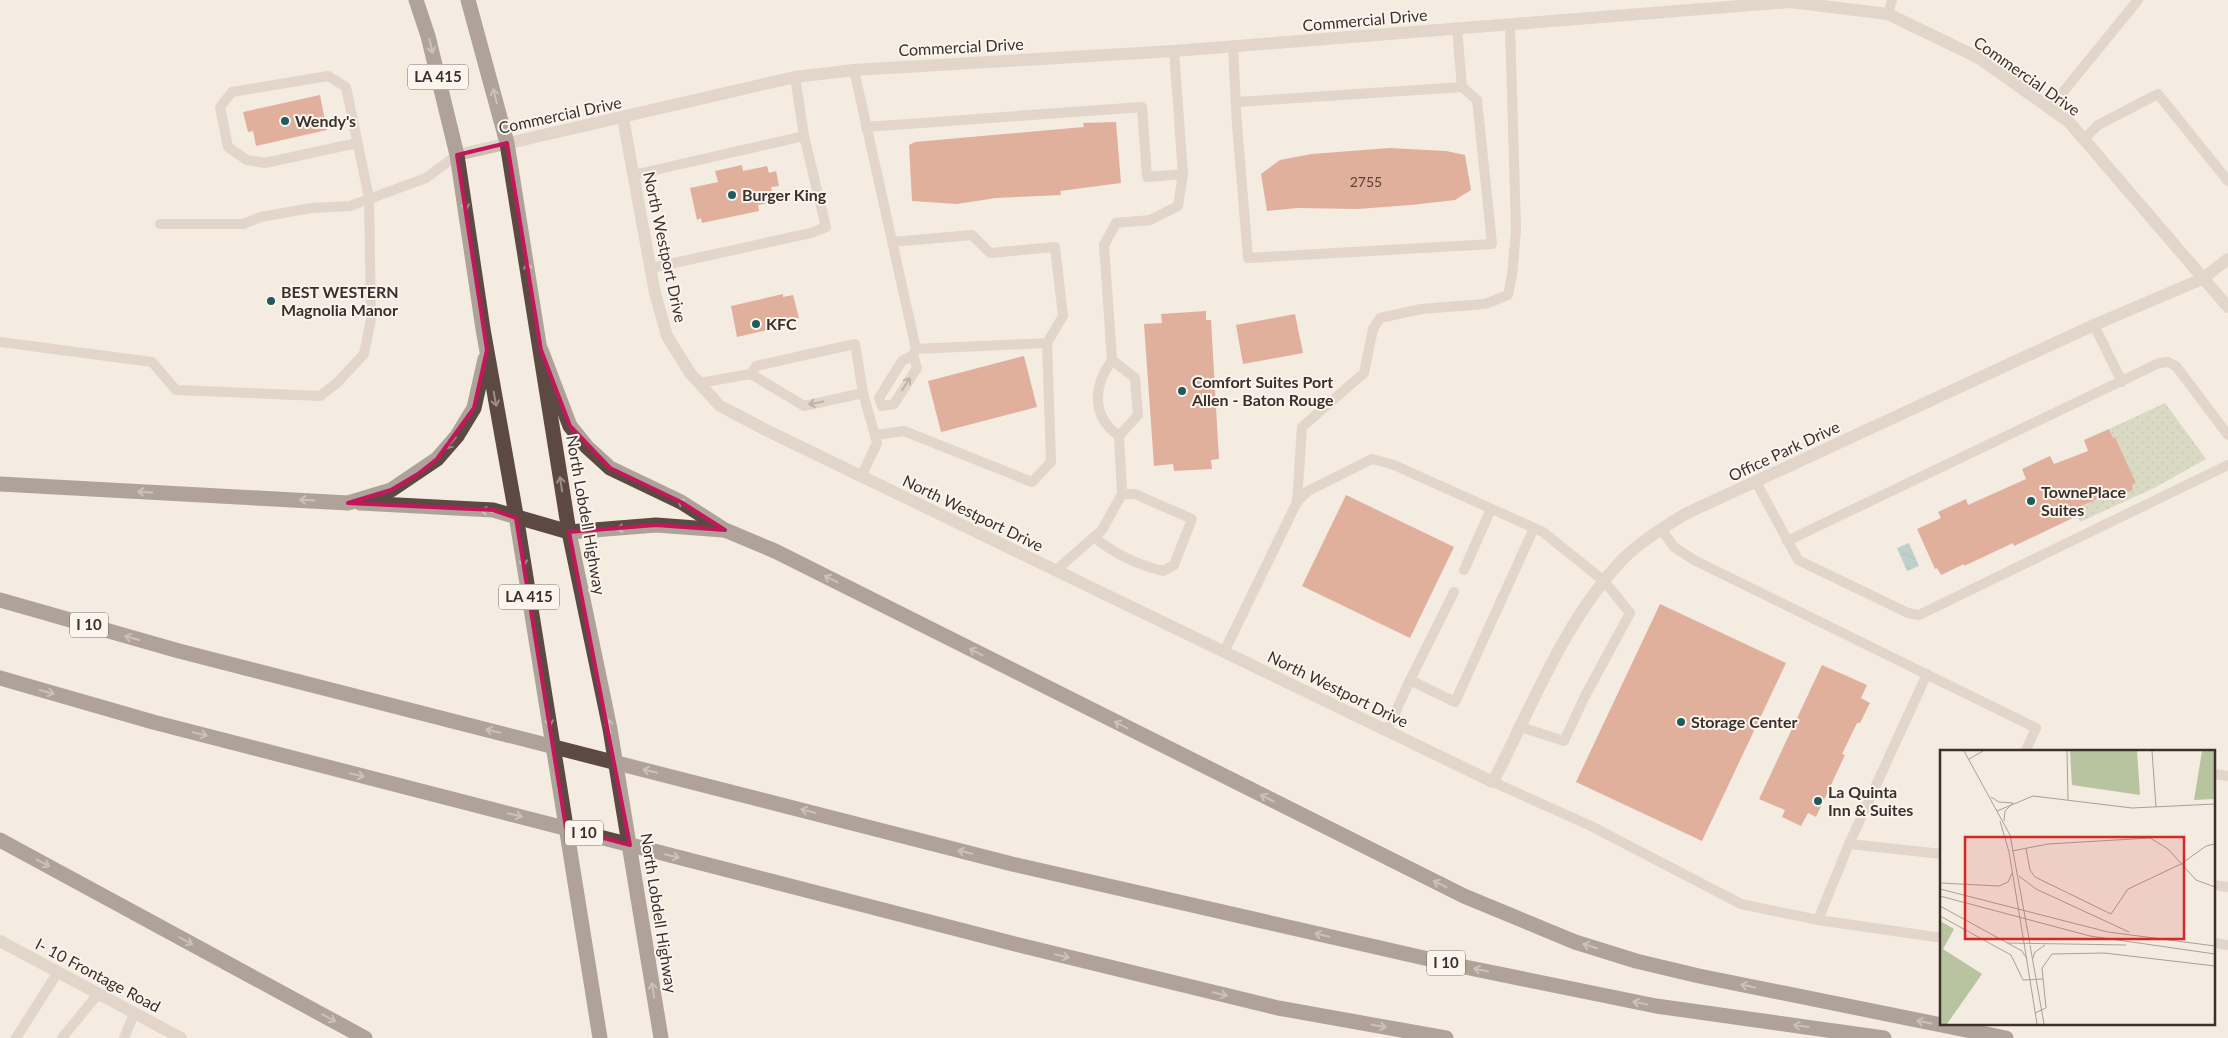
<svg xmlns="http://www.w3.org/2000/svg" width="2228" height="1038" font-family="Lato,sans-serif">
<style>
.grass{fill:url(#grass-dots)}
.water{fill:url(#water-waves)}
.building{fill:#c8694b}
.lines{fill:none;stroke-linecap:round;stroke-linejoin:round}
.lane{stroke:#cdbbac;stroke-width:10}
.street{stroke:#cdbbac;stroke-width:12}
.highway{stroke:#5c4a42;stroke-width:15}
.oneway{stroke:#9c8e87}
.oneway2{stroke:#7d6f65}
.marked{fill:none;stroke:#c2185b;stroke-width:4;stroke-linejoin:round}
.poi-dot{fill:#1f5a5e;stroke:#fbf5ee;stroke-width:2}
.labels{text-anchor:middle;stroke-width:4;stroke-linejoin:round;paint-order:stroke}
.number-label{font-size:14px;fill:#5e3e33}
.shield{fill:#fbf5ee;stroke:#756b66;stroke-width:1}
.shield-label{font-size:15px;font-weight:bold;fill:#3b302b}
.street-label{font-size:16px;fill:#3b302b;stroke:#fbf5ee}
.poi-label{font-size:16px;font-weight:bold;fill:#3b302b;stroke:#fbf5ee;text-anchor:start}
.inset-road{fill:none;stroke:#aaa098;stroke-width:1}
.view{fill:#d62828;fill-opacity:0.15;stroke:#d62828;stroke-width:2.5}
.inset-edge{fill:none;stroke:#3b302b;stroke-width:2.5}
</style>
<defs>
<pattern id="grass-dots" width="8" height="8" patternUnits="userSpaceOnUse" patternTransform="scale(1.25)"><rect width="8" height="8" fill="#b8c4a0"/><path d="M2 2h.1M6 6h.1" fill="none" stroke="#97a083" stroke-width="1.8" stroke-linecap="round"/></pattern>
<pattern id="water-waves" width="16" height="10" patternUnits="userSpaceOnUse" patternTransform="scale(1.25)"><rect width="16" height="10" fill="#7fb0b2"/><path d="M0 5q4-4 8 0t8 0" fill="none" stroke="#699091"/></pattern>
</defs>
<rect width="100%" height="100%" fill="#f4ebe1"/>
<path class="grass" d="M2165 403 2206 459 2156 487 2080 522 2074 509 2086 504 2107 489 2112 499 2133 490 2131 485 2136 483 2115 437 2113 438 2109 429Z"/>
<path class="water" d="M1909 543 1919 566 1907 571 1897 548Z"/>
<g class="building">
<path d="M320 95 327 130 256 146 253 131 248 132 243 112Z"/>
<path d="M1116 122 1121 183 1060 191 1061 195 996 198 957 204 912 201 909 145 915 142 1084 127 1083 123Z"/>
<path d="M1389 148 1446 151 1465 155 1471 190 1455 200 1411 205 1357 209 1297 208 1267 211 1261 174 1280 160 1312 154Z"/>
<path d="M742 165 743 171 767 166 769 173 776 171 779 186 771 187 774 202 758 205 759 211 702 223 701 218 697 220 690 188 718 182 715 171Z"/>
<path d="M783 294V297L793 295 799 318 788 320 789 325 737 337 731 306Z"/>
<path d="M1206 311V320H1211L1219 459 1211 460 1212 469 1174 471 1173 464 1154 466 1144 324 1162 323 1161 314Z"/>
<path d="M1295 314 1303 353 1243 364 1236 325Z"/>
<path d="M1024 356 1037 407 941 432 928 381Z"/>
<path d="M2109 429 2113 438 2115 437 2136 483 2132 485 2133 490 2112 499 2109 494 2074 509 2077 516 2014 546 2013 543 1964 566V564L1941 575 1937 568 1935 569 1917 529 1941 518 1938 512 1966 499 1968 505 2026 479 2022 469 2050 456 2054 464 2088 451 2084 440Z"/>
<path d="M1346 495 1454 547 1410 638 1302 586Z"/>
<path d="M1660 604 1786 663 1702 841 1576 782Z"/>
<path d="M1822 665 1867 685 1861 698 1870 703 1860 723H1857L1842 754 1845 755 1816 817 1808 813 1801 826 1782 817 1785 810 1759 799Z"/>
</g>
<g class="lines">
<g class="lane">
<path d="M1888 14 1892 0"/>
<path d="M1233 47 1237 125 1248 258 1492 244 1477 100 1462 87 1457 29"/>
<path d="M854 70 916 349 1047 343 1051 462 1032 482 904 431 875 435"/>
<path d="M795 77 804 136"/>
<path d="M1237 102 1462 87"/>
<path d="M2050 108 2138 0"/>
<path d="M866 127 1142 107 1147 177 1183 174"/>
<path d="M2084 139 2098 125 2158 94 2228 181"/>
<path d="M633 175 804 136 826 227 811 233 651 268"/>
<path d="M160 224H243L261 217 311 208 350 206 426 178 457 155"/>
<path d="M892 242 972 235 990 253 1055 247 1063 316 1047 343"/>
<path d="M2094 325 2122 382"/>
<path d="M0 342 152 362 176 390 320 396 337 383 364 354 371 319 369 198 346 87 328 76 232 92 220 107 228 147 247 160 265 163 357 143"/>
<path d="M913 355 917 368 894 404 882 406 879 398 902 361 913 355 916 349"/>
<path d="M1112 360 1135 378 1138 415 1119 436"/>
<path d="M699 383 751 374"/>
<path d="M861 477 877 443 863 393 855 344 756 366 751 374 804 406 863 393"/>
<path d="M1756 482 1798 560 1908 613 1919 615 2228 465"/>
<path d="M1297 502 1302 427 1364 373 1373 329 1380 318 1421 309 1485 304 1508 295 1512 276 1516 230 1510 25"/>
<path d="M1661 529 1674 547 1694 560 2036 728 2025 752"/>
<path d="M1094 537C1113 553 1139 565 1163 571L1174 565 1192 519 1135 494H1122"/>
<path d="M1787 541 2159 363 2168 362 2176 366 2228 435"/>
<path d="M1464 570 1491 509"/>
<path d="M1055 571 1102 530 1122 494 1119 436C1091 416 1093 386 1112 360L1104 245 1116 223 1150 220 1178 206 1183 174 1174 51"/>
<path d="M1224 652 1297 502 1308 491 1372 459 1394 465 1543 532 1604 581 1630 613 1585 696 1564 741 1521 727"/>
<path d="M1410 680 1454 592"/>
<path d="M1387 731 1410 680 1455 702 1534 528"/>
<path d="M2214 774 2228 776"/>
<path d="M1493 782 1591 826 1741 904 1818 920 1942 938"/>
<path d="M1849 844 1927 674"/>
<path d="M2214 885 2228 887"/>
<path d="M1818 920 1849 844 1942 854"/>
<path d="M2214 943 2228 945"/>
<path d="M16 1038 58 972"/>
<path d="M62 1038 98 994"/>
<path d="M124 1038 134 1014"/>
</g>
<g class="street">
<path d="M623 118 655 293 667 336 690 373 720 406 770 432 1493 782C1531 708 1565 619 1623 559 1641 541 1663 528 1685 514L2094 325 2202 279 2228 259"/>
<path d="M457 155 795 77 854 70 1174 51 1790 2 1888 14 1979 58 2069 122 2228 307"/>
<path d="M0 941 181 1038"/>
</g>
<g class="highway">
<path d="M416 0 428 36 457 155 483 329 515 509 600 1038"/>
<path d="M468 0 507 143 569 532 610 729 661 1038"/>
<path d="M541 350 570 426 587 447 610 468 681 502 725 530 775 551 1464 896 1575 942 1636 961 1699 976 2006 1038"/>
<path d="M0 484 348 503 391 490 437 459 457 436 474 408 485 359"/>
<path d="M360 503 493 510 569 532 656 525 723 530"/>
<path d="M0 600 179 651 1012 864 1455 965 1656 1006 1884 1038"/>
<path d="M0 678 153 722 1015 944 1278 1008 1446 1038"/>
<path d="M0 840 365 1038"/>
</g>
</g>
<defs><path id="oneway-shaft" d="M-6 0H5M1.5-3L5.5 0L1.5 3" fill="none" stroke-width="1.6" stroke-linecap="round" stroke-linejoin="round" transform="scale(1.25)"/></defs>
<g class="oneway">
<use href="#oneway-shaft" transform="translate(431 46) rotate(77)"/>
<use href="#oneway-shaft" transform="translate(495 96) rotate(-104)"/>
<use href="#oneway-shaft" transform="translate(465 203) rotate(80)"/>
<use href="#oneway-shaft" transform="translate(528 270) rotate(-99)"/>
<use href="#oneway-shaft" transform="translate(495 399) rotate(80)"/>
<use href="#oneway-shaft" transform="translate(451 443) rotate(131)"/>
<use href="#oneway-shaft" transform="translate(561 484) rotate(-99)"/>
<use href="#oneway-shaft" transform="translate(145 492) rotate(-177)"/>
<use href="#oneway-shaft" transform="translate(307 500) rotate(-177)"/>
<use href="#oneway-shaft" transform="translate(684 504) rotate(-150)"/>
<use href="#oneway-shaft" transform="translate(488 511) rotate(-173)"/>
<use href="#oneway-shaft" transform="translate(624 528) rotate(175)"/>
<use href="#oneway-shaft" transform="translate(523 559) rotate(81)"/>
<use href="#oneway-shaft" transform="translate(831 579) rotate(-153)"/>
<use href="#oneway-shaft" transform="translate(132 638) rotate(-164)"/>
<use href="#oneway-shaft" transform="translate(976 652) rotate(-153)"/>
<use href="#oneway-shaft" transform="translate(47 692) rotate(16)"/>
<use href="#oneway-shaft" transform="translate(549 719) rotate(81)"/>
<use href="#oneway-shaft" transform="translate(1121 725) rotate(-153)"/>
<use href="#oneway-shaft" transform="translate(609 726) rotate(-101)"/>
<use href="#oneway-shaft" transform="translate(493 731) rotate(-166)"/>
<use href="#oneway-shaft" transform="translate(200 734) rotate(14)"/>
<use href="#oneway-shaft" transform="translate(650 771) rotate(-166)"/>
<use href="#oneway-shaft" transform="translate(357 775) rotate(14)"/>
<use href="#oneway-shaft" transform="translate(1267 798) rotate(-153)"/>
<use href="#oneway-shaft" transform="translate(808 811) rotate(-166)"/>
<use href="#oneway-shaft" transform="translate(515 815) rotate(14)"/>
<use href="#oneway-shaft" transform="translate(965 852) rotate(-166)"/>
<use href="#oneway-shaft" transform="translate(672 856) rotate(14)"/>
<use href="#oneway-shaft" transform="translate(43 863) rotate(28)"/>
<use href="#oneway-shaft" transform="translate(1440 884) rotate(-154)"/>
<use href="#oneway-shaft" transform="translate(1322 935) rotate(-167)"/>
<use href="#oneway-shaft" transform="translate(186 941) rotate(28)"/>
<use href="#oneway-shaft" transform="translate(1590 946) rotate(-163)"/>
<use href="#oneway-shaft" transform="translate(1062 956) rotate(14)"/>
<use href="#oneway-shaft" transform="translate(1481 970) rotate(-168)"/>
<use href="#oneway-shaft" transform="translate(1748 986) rotate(-169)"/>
<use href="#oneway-shaft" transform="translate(653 990) rotate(-99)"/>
<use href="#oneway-shaft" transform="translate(1220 994) rotate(14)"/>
<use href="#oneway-shaft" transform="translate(1640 1003) rotate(-168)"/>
<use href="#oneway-shaft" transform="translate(329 1018) rotate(28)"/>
<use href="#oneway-shaft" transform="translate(1924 1022) rotate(-169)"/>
<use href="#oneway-shaft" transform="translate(1379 1026) rotate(10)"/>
<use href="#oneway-shaft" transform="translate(1801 1026) rotate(-172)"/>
</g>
<g class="oneway2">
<use href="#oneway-shaft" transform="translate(906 384) rotate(-58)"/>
<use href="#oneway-shaft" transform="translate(816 403) rotate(168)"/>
</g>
<path d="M0 0H2228V1038H0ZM507 143 541 350 570 426 610 468 681 502 725 530 656 525 569 532 630 845 566 828 516 518 493 510 348 503 391 490 418 474 437 459 474 408 487 350 457 155Z" fill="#f4ebe1" fill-opacity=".55" fill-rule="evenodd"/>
<path class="marked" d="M507 143 541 350 570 426 610 468 681 502 725 530 656 525 569 532 630 845 566 828 516 518 493 510 348 503 391 490 418 474 437 459 474 408 487 350 457 155Z"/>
<g class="poi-dot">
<circle cx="285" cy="121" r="5"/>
<circle cx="732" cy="195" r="5"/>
<circle cx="271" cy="301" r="5"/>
<circle cx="756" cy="324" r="5"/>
<circle cx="1182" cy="391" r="5"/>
<circle cx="2031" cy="501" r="5"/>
<circle cx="1681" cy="722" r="5"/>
<circle cx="1818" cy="801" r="5"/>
</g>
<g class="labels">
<g class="number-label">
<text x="1366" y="187">2755</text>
</g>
<g class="shield">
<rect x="408" y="64.5" width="60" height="25" rx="4"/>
<rect x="499" y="584.5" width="60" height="25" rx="4"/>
<rect x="70" y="612.5" width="38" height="25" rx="4"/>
<rect x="565" y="820.5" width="38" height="25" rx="4"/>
<rect x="1427" y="950.5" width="38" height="25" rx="4"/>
</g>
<g class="shield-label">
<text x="438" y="82">LA 415</text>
<text x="529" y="602">LA 415</text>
<text x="89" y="630">I 10</text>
<text x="584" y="838">I 10</text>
<text x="1446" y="968">I 10</text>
</g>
<g class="street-label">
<text transform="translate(1365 20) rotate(-5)" y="6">Commercial Drive</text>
<text transform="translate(961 47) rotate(-3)" y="6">Commercial Drive</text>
<text transform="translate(2027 76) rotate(35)" y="6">Commercial Drive</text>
<text transform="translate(560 115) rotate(-12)" y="6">Commercial Drive</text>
<text transform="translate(665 247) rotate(78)" y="6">North Westport Drive</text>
<text transform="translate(1784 451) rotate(-25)" y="6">Office Park Drive</text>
<text transform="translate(973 513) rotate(26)" y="6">North Westport Drive</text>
<text transform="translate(586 515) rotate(80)" y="6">North Lobdell Highway</text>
<text transform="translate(1338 689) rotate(26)" y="6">North Westport Drive</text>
<text transform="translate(659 913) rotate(81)" y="6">North Lobdell Highway</text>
<text transform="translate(98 975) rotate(28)" y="6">I- 10 Frontage Road</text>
</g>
<g class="poi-label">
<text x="295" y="127">Wendy's</text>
<text x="742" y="201">Burger King</text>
<text x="281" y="298">BEST WESTERN<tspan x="281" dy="18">Magnolia Manor</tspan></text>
<text x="766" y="330">KFC</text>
<text x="1192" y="388">Comfort Suites Port<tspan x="1192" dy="18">Allen - Baton Rouge</tspan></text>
<text x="2041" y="498">TownePlace<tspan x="2041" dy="18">Suites</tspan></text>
<text x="1691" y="728">Storage Center</text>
<text x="1828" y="798">La Quinta<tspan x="1828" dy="18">Inn &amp; Suites</tspan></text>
</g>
</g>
<g transform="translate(1940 750)">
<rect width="275" height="275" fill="#f4ebe1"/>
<path d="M262 1H275V49L254 50Z" fill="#b8c4a0"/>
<path d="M130 1H197L200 45 132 35ZM0 171 14 179 3 199 42 224 7 274H0Z" fill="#b8c4a0"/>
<path class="inset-road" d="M24 1 70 85 90 194M127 1 128 50M212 1 216 57M29 9 43 1M51 47 59 52 73 53M57 61 93 46 192 58 275 54M60 71 69 102 84 193M64 71 65 61 73 53M86 98 90 120 95 127 171 164 188 139 241 114 266 96 275 94M72 101 108 94 210 88 228 99 256 130 275 137M79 126 96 139 189 182M0 133 59 136 68 132 72 123M0 139 168 182 275 196M0 146 150 186 275 204M0 156 82 201 87 209M0 166 71 205 83 230 103 229M67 193 186 195M84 193 97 274M90 195 104 274M93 208 95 202 105 195M95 263 106 258 102 218 112 204 164 203 275 216"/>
<path class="view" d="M25 87H244V189H25Z"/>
<rect width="275" height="275" class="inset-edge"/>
</g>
</svg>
